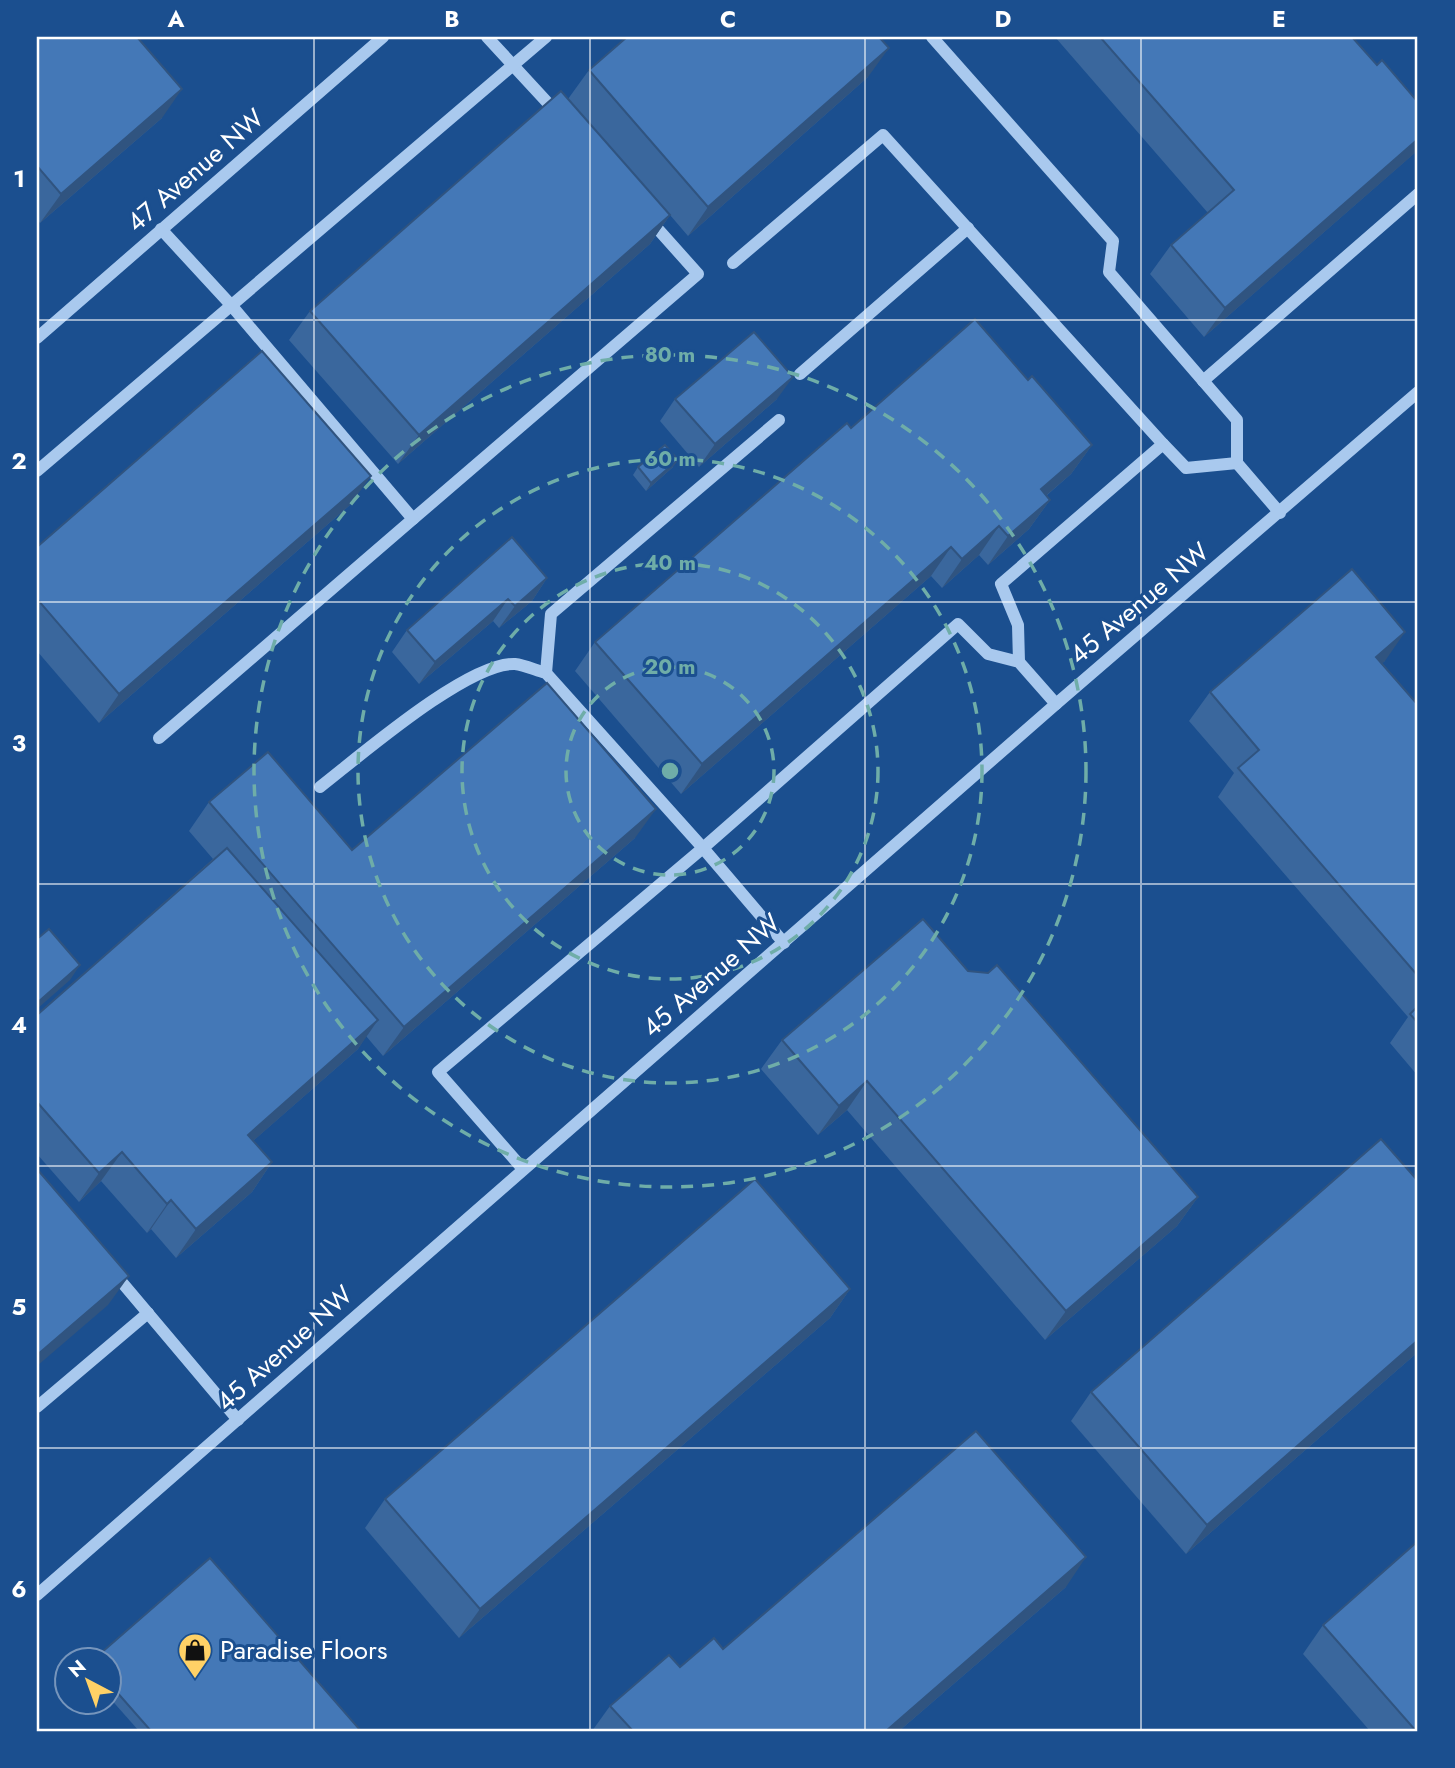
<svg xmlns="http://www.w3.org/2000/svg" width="1455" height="1768" font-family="Jost,sans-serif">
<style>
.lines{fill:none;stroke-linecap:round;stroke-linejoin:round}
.minor{stroke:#a9c9ee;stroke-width:12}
.wall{fill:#3a679d}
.shaded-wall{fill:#305480}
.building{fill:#4478b7;stroke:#305480;stroke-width:2}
.grid{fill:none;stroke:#fff;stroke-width:2;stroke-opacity:0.55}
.ring{fill:none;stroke:#6fada8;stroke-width:3.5;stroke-dasharray:12 9}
.labels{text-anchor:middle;stroke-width:6;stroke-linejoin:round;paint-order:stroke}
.street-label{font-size:26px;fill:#fff;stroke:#1b4f8f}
.poi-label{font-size:26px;fill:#fff;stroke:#1b4f8f;text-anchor:start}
.centre{fill:#6fada8;stroke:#1b4f8f;stroke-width:3.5}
.ring-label{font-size:21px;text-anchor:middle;font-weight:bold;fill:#6fada8;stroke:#1b4f8f;stroke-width:6;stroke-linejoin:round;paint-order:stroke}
.neatline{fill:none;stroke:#fff;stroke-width:2.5}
.grid-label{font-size:23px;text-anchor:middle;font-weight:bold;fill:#fff}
</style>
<rect width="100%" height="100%" fill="#1b4f8f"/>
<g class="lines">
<g class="minor">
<path d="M487 37 558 114"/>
<path d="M932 37 1113 241 1109 272 1237 420V463L1280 513"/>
<path d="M733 263 883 135 1163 444"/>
<path d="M37 338 383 37"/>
<path d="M800 374 968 228"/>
<path d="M1203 381 1418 194"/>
<path d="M37 471 546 37"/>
<path d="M413 519 698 274 648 218"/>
<path d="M1019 662 1018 625 1001 584 1163 444 1186 468 1237 463"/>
<path d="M546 673 551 614 779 420"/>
<path d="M159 738 413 519 231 305 161 229"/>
<path d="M320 787C360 756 468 662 515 664 525 665 537 671 546 673L703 848 438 1072 523 1169"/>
<path d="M784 943 703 848 958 624 988 654 1019 662 1056 704"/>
<path d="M114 1273 238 1420"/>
<path d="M37 1407 148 1313"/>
<path d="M37 1595 1056 704 1418 392"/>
</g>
</g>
<g class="wall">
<path d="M37 37 162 118 40 223 37 219Z"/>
<path d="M1055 37H1352L1377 65 1418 102V150L1204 337 1150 274 1171 245 1208 213Z"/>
<path d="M589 70 868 77 688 236 670 215 650 244 398 464 289 340 310 311 568 99Z"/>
<path d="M1028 380 1092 445 1071 474 1046 496 1050 500 1029 529 988 565 979 555 942 588 931 576 681 794 575 671 595 642 851 428Z"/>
<path d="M675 399H777L699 467 660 421Z"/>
<path d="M638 467H673L646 491 633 475Z"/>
<path d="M350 505 99 723 37 651V547Z"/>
<path d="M547 578 532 601 499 628 493 621 419 684 392 652 407 630Z"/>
<path d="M1385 661 1382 663 1418 705V1076L1390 1043 1408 1017 1218 797 1234 773 1189 721 1210 692Z"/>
<path d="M209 802 352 850 635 838 383 1056 366 1036 358 1049 253 1141 272 1162 252 1192 176 1258 151 1229 147 1233 101 1181 79 1202 37 1154V1015L213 859 189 831Z"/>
<path d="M968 971 1198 1197 1177 1226 1045 1340 847 1110 818 1135 761 1069 782 1040Z"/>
<path d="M1418 1181V1352L1186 1554 1071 1421 1091 1392Z"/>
<path d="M850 1289 830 1318 459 1638 365 1528 385 1499Z"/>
<path d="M1066 1587 899 1731H592L610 1706 680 1667 723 1649Z"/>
<path d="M1323 1625 1418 1731H1370L1303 1654Z"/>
<path d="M108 1660 361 1731H139L108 1696Z"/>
</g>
<g class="shaded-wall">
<path d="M889 48 868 77 688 236 708 207Z"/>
<path d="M182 89 162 118 40 223 61 194Z"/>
<path d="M1418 139V150L1416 152 1204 337 1225 308Z"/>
<path d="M670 215 650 244 398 464 419 435Z"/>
<path d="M793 377 777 399 699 467 715 444Z"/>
<path d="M1092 445 1071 474 1020 518 1041 489Z"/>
<path d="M678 460 673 467 646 491 651 483Z"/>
<path d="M371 476 350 505 99 723 119 694Z"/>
<path d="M1050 500 1029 529 988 565 1008 536Z"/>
<path d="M999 526 979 555 942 588 962 559Z"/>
<path d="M951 547 931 576 681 794 702 764Z"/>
<path d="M547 578 532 601 499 628 515 606Z"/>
<path d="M508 599 493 621 419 684 435 662Z"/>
<path d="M1405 632 1385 661 1356 686 1376 657Z"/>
<path d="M656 809 635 838 383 1056 404 1027Z"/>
<path d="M80 965 70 980 37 1009V1003Z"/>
<path d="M378 1020 358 1049 227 1164 248 1135Z"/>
<path d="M867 1081 847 1110 818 1135 839 1106Z"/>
<path d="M122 1152 101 1181 79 1202 99 1173Z"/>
<path d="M272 1162 252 1192 176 1258 196 1229Z"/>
<path d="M1198 1197 1177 1226 1045 1340 1066 1311Z"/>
<path d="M171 1200 151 1229 147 1233 167 1204Z"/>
<path d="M129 1276 108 1305 37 1366V1355Z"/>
<path d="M850 1289 830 1318 459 1638 480 1609Z"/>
<path d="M1418 1340V1352L1186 1554 1207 1525Z"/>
<path d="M1086 1557 1066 1587 899 1731H886Z"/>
</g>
<g class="building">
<path d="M37 37H137L182 89 61 194 37 166Z"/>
<path d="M627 37H879L889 48 708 207 589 70Z"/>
<path d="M1100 37H1352L1377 65 1382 60 1418 102V139L1225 308 1171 245 1234 190Z"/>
<path d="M561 91 670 215 419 435 310 311Z"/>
<path d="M975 319 1028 380 1032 376 1092 445 1041 489 1050 500 1008 536 999 526 962 559 951 547 702 764 595 642 847 423 851 428Z"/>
<path d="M754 332 793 377 715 444 675 399Z"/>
<path d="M262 351 371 476 119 694 37 599V547Z"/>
<path d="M665 445 678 460 651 483 638 467Z"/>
<path d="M512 537 547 578 515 606 508 599 435 662 407 630Z"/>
<path d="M1352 569 1405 632 1376 657 1418 705V976L1238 768 1259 750 1210 692Z"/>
<path d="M547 683 656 809 404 1027 209 802 268 752 352 850Z"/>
<path d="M227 848 378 1020 248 1135 272 1162 196 1229 171 1200 167 1204 122 1152 99 1173 37 1102V1015Z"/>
<path d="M923 919 968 971 988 973 997 965 1198 1197 1066 1311 867 1081 839 1106 782 1040Z"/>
<path d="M49 929 80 965 37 1003V939Z"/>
<path d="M1418 1006V1023L1410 1014Z"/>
<path d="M1381 1139 1418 1181V1340L1207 1525 1091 1392Z"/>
<path d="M37 1169 129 1276 37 1355Z"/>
<path d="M755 1179 850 1289 480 1609 385 1499Z"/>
<path d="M976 1431 1086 1557 886 1731H633L610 1706 669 1655 680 1667 714 1638 723 1649Z"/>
<path d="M1418 1541V1731H1416L1323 1625Z"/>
<path d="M210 1558 361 1731H151L108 1682V1660H93Z"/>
</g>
<path class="grid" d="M314 37V1731M590 37V1731M865 37V1731M1141 37V1731M37 320H1418M37 602H1418M37 884H1418M37 1166H1418M37 1448H1418"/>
<g class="ring">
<circle cx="670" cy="771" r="104"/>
<circle cx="670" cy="771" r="208"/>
<circle cx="670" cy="771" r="312"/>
<circle cx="670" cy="771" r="416"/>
</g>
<defs>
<g id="shop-pin" transform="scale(1.75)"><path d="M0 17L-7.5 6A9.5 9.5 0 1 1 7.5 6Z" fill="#ffd166" stroke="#1b4f8f"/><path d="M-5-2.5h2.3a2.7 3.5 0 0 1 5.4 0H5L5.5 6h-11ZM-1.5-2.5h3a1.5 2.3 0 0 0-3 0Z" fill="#111"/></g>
</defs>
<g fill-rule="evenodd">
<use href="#shop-pin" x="195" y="1650"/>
</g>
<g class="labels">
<g class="street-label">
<text transform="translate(195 170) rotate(-41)" y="9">47 Avenue NW</text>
<text transform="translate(1139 603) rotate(-40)" y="9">45 Avenue NW</text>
<text transform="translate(711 975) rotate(-41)" y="9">45 Avenue NW</text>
<text transform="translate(284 1348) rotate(-42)" y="9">45 Avenue NW</text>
</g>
<g class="poi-label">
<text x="220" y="1659">Paradise Floors</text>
</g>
</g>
<circle cx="670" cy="771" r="10" class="centre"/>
<g class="ring-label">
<text x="670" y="362">80 m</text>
<text x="670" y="466">60 m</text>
<text x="670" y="570">40 m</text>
<text x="670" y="674">20 m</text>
</g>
<rect width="1455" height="1768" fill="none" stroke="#1b4f8f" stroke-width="77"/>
<g transform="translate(88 1681) rotate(319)"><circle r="33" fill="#1b4f8f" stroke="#7695bc" stroke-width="2"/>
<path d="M0-5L12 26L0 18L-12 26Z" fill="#ffd166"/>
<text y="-10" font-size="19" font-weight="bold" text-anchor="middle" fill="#ffffff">N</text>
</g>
<rect x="38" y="38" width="1378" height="1692" class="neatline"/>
<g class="grid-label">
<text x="176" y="27">A</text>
<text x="452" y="27">B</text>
<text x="728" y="27">C</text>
<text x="1003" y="27">D</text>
<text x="1279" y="27">E</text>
<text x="19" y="187">1</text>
<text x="19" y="469">2</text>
<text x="19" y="751">3</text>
<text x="19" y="1033">4</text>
<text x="19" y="1315">5</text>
<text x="19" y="1597">6</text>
</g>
</svg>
